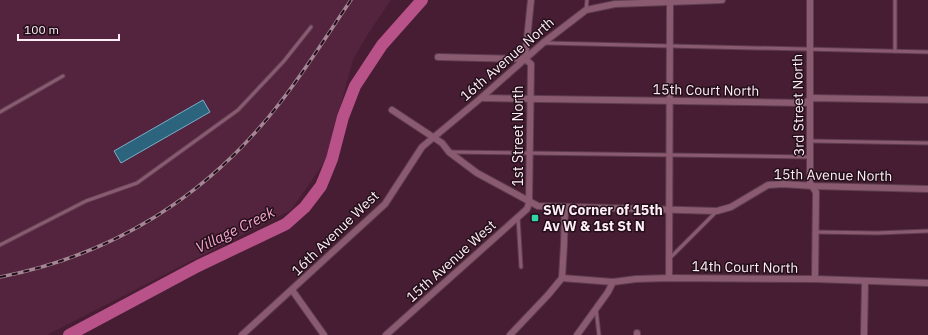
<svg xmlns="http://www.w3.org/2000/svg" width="928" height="335" font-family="'IBM Plex Sans',sans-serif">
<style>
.built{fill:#54233d}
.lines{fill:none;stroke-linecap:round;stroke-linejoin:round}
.river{stroke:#b85288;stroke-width:12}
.building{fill:#2d647d;stroke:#77afca}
.service-casing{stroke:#5e3d4f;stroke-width:5}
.minor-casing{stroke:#5e3d4f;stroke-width:8}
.service{stroke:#8a5a71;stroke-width:3}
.minor{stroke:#8a5a71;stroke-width:6}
.rail-casing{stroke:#a48695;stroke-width:3.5}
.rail{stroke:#220f19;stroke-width:2;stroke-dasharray:6;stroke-linecap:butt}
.poi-dot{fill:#33d4a8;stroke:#220f19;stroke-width:1.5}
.labels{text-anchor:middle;stroke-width:3;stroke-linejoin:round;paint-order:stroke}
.street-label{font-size:14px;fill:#ffedf5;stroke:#220f19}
.poi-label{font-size:14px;font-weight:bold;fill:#ffedf5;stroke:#220f19;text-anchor:start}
.water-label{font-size:15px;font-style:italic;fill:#f5a5cb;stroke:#220f19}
</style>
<rect width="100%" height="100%" fill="#471d33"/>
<path class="built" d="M0 0H391L366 37 353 60 326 160 291 210 47 335H0Z"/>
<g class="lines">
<path class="river" d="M69 335 198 266 286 224 305 207 321 186 332 159 343 117 355 86 382 45 422 0"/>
</g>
<path class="building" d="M203 100 210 112 121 163 114 151Z"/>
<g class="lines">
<g class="service-casing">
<g id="service">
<path d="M895 0V51"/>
<path d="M586 10 587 0"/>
<path d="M546 43 928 52"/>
<path d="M0 112 63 76"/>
<path d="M811 141 928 143"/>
<path d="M450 152 810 157"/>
<path d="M518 217 521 267"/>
<path d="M815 232 877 233 928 231"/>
<path d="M0 245 86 201 137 183 238 110 284 61 311 27"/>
<path d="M670 258 717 211"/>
<path d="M596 309 599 335"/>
</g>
</g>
<g class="minor-casing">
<g id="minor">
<path d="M810 0V183L816 192 815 279"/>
<path d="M438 57 525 59"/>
<path d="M481 98 805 103 812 98 928 100"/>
<path d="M392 110 442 143 449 152 477 173 538 206 717 211 731 207 768 185 783 184 813 186 928 189"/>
<path d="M562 278 613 282 636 279 669 278 815 279 928 283"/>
<path d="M562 278 564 244 565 208"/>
<path d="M669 278 670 0"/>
<path d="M292 290 324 335"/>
<path d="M637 333V335"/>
<path d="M242 335 385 204 422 147 481 98 543 43 586 10 615 4 722 0"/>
<path d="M386 335 527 209 529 203 531 64 525 59 531 0"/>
<path d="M510 335 548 295 562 278"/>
<path d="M577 335 608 292 613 282"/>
<path d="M864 335 865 281"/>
</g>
</g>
<use href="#service" class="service"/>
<use href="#minor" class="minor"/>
<g class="rail-casing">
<path id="rail" d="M0 277C113 255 208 196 279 104 305 71 327 35 351 0"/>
</g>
<use href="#rail" class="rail"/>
</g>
<rect class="poi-dot" x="531" y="214" width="8" height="8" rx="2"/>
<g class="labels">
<g class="street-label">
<text transform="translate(507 59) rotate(-41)" y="5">16th Avenue North</text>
<text transform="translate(706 90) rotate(1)" y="5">15th Court North</text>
<text transform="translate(798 105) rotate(-91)" y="5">3rd Street North</text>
<text transform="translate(518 136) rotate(-90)" y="5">1st Street North</text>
<text transform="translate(833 175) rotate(1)" y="5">15th Avenue North</text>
<text transform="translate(335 233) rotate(-44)" y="5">16th Avenue West</text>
<text transform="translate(451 261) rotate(-42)" y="5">15th Avenue West</text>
<text transform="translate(745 267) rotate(1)" y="5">14th Court North</text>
</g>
<g class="poi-label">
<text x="543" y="215">SW Corner of 15th<tspan x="543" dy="16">Av W &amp; 1st St N</tspan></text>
</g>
<g class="water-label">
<text transform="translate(235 230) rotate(-26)" y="5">Village Creek</text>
</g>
</g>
<path d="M18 34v6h101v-6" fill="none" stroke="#ffedf5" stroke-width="2"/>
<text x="24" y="34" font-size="12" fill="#ffedf5" stroke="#220f19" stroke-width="3" paint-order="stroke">100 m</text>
</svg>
